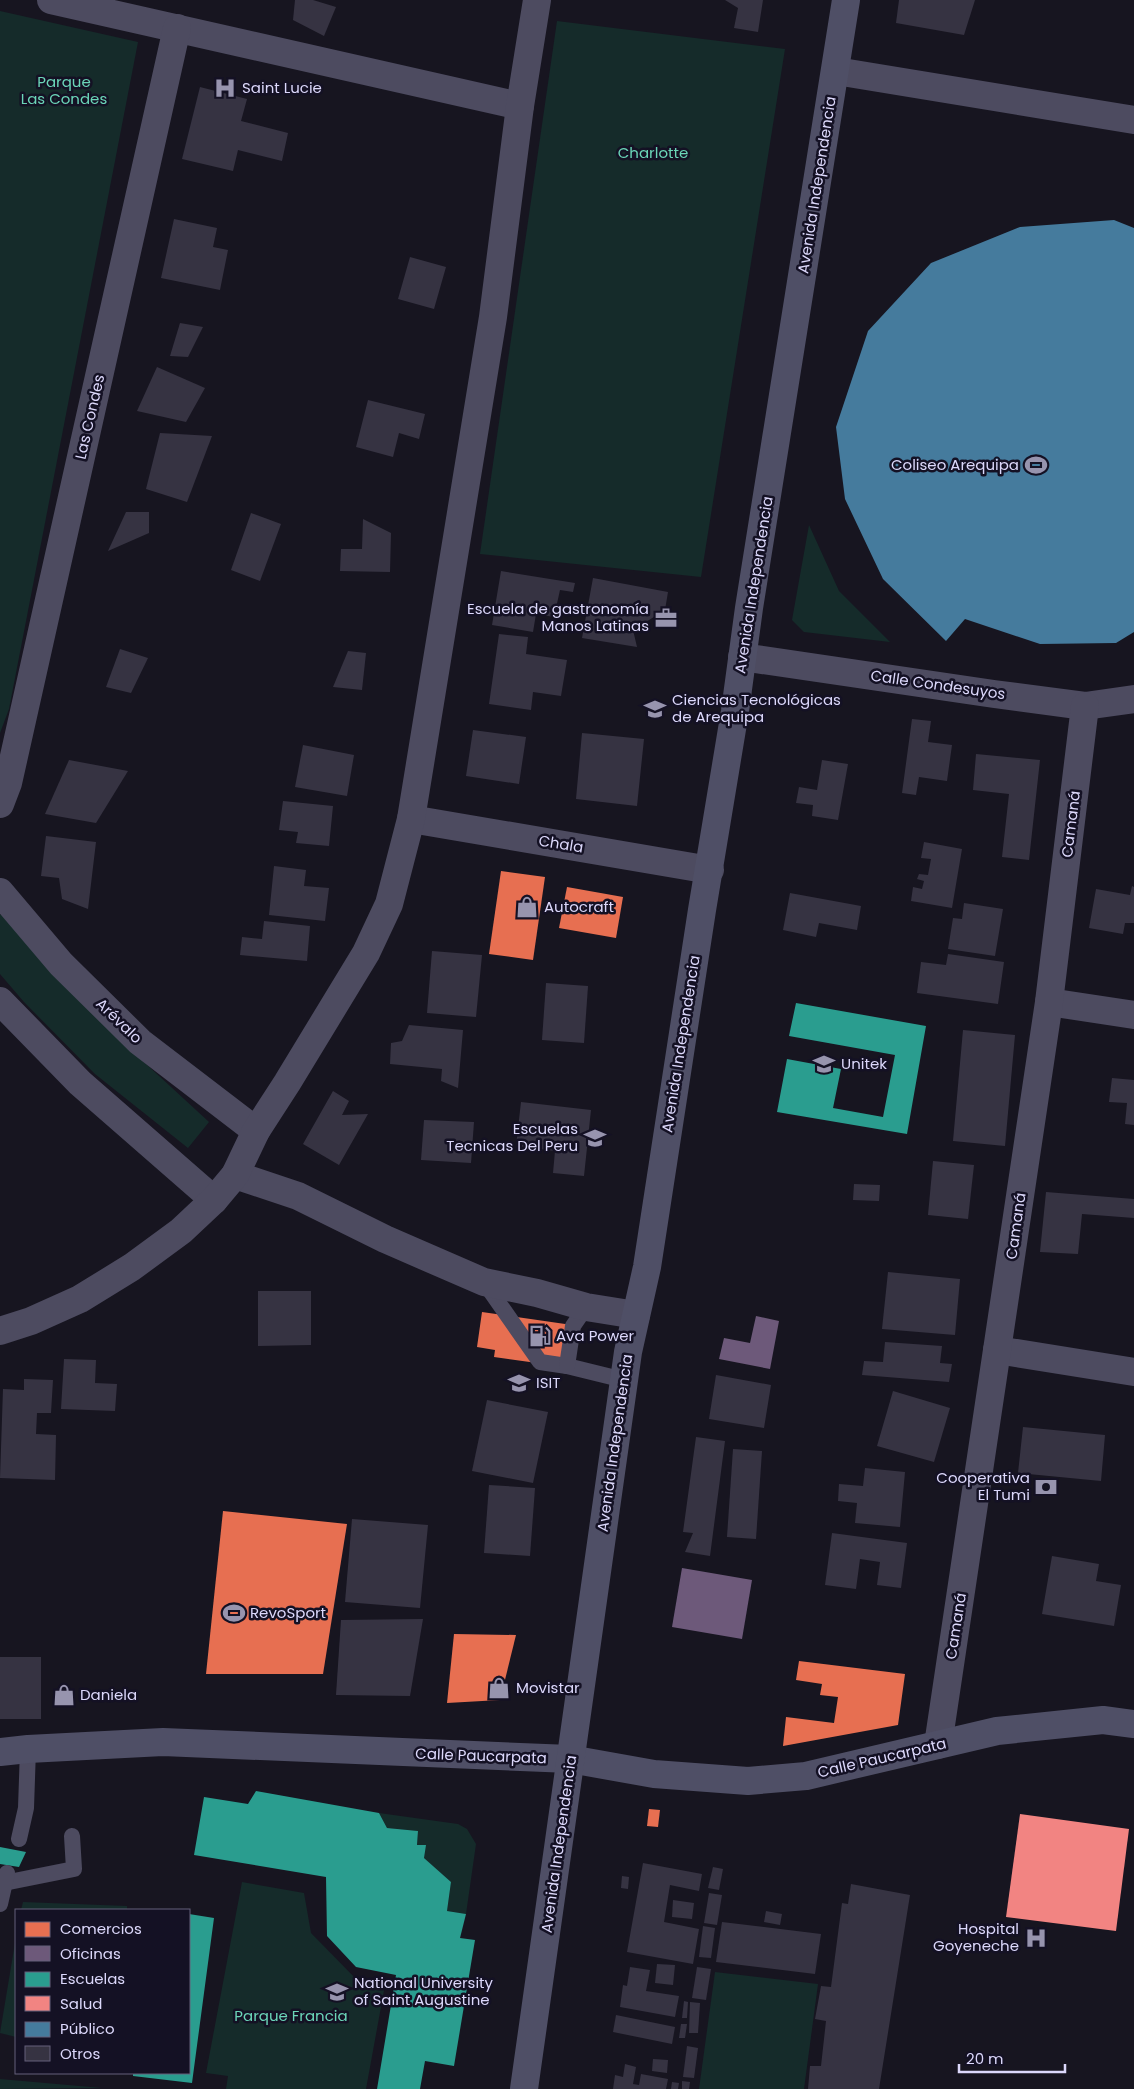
<svg xmlns="http://www.w3.org/2000/svg" width="1134" height="2089" font-family="Poppins,sans-serif">
<style>
.green{fill:#152b2a}
.shops{fill:#e76f51}
.offices{fill:#6d597a}
.schools{fill:#2a9d8f}
.health{fill:#f28482}
.public{fill:#457b9d}
.building{fill:#363342}
.lines{fill:none;stroke-linecap:round;stroke-linejoin:round}
.lane{stroke:#4d4b60;stroke-width:16}
.street{stroke:#4d4b60;stroke-width:28}
.secondary{stroke:#4f4f66;stroke-width:28}
.labels{text-anchor:middle;stroke-width:5;stroke-linejoin:round;paint-order:stroke}
.park-label{font-size:15px;fill:#6bd5b8;stroke:#141124}
.poi-label{font-size:15px;fill:#dcd8fb;stroke:#141124;text-anchor:start}
.street-label{font-size:15px;fill:#dcd8fb;stroke:#141124}
</style>
<rect width="100%" height="100%" fill="#171520"/>
<g class="green">
<path d="M0 11 138 42 9 709 0 733Z"/>
<path d="M557 21 785 49 701 577 480 554Z"/>
<path d="M809 525 839 591 890 642 804 632 792 620Z"/>
<path d="M3 913 120 1040 209 1122 188 1148 95 1074 24 1002 0 974V915Z"/>
<path d="M379 1813 458 1824 467 1829 476 1844 466 1914 447 1911 451 1882 424 1858 425 1845H417L418 1831 387 1828Z"/>
<path d="M242 1882 304 1893 311 1933 357 1980 385 1985 366 2089H226L228 2076 206 2073Z"/>
<path d="M23 1902 127 1906V1910H21Z"/>
<path d="M16 1937V2037L0 2033Z"/>
<path d="M715 1972 818 1984 804 2089H699Z"/>
<path d="M0 2079 102 2088 0 2089Z"/>
</g>
<g class="shops">
<path d="M501 871 545 877 533 960 489 954Z"/>
<path d="M567 887 623 897 616 938 559 928Z"/>
<path d="M482 1312 579 1326 573 1368 494 1357 495 1350 477 1347Z"/>
<path d="M223 1511 347 1524 323 1674H206Z"/>
<path d="M454 1634 516 1635 500 1700 447 1703Z"/>
<path d="M799 1661 905 1674 898 1725 783 1746 786 1717 834 1723 838 1697 820 1695 822 1684 796 1680Z"/>
<path d="M649 1809 660 1810 658 1827 647 1826Z"/>
</g>
<g class="offices">
<path d="M756 1316 779 1321 770 1369 719 1359 724 1338 750 1343Z"/>
<path d="M682 1568 752 1580 742 1639 672 1627Z"/>
</g>
<g class="schools">
<path d="M796 1003 926 1026 907 1134 777 1112 787 1059 841 1069 833 1108 883 1117 895 1055 789 1036Z"/>
<path d="M256 1791 379 1813 387 1828 418 1831 417 1845H426L424 1858 451 1882 447 1911 466 1914 460 1938 475 1940 454 2066 425 2061 420 2089H377L396 1975 356 1967 327 1936 326 1877 194 1855 204 1797 248 1804Z"/>
<path d="M0 1847 26 1852 19 1867 0 1864Z"/>
<path d="M189 1914 214 1918 192 2083 133 2076V2073H189Z"/>
</g>
<path class="health" d="M1020 1814 1129 1829 1116 1931 1006 1917Z"/>
<path class="public" d="M1114 220 1134 228V632L1116 643 1040 644 965 619 946 641 883 579 845 499 836 427 868 331 931 263 1020 227Z"/>
<g class="building">
<path d="M295 0H313L336 7 324 36 293 20Z"/>
<path d="M725 0H763L758 32 734 28 738 8Z"/>
<path d="M899 0H975L964 35 896 23Z"/>
<path d="M200 87 247 99 241 121 288 133 282 161 238 150 233 171 182 159Z"/>
<path d="M174 219 217 228 213 247 228 250 220 290 161 278Z"/>
<path d="M410 257 446 267 434 309 398 299Z"/>
<path d="M180 323 203 327 188 357 170 356Z"/>
<path d="M157 367 205 388 186 422 137 411Z"/>
<path d="M368 400 425 414 419 439 399 433 393 457 356 447Z"/>
<path d="M160 433 212 436 187 502 146 489Z"/>
<path d="M126 512H149V533L108 551Z"/>
<path d="M251 513 281 524 260 581 231 570Z"/>
<path d="M363 519 391 533 390 572 340 571 341 549H362Z"/>
<path d="M501 571 575 583 573 592 560 590 554 617 536 614 533 632 492 625Z"/>
<path d="M593 578 668 592 665 610 633 630 637 647 582 638Z"/>
<path d="M499 634 528 637 526 654 567 660 561 696 533 692 531 710 489 704Z"/>
<path d="M120 649 148 658 131 693 106 687Z"/>
<path d="M348 651 366 653 362 690 333 687Z"/>
<path d="M912 719 931 721 928 742 952 745 947 781 919 777 916 795 902 793Z"/>
<path d="M473 730 526 737 519 784 466 776Z"/>
<path d="M582 733 644 739 637 806 576 799Z"/>
<path d="M303 745 354 755 347 796 295 787Z"/>
<path d="M976 754 1040 760 1029 860 1002 857 1009 794 973 790Z"/>
<path d="M69 760 128 771 96 823 45 814Z"/>
<path d="M822 760 848 764 838 820 812 816 813 805 796 803 799 787 817 790Z"/>
<path d="M283 801 333 806 329 846 296 843 298 832 279 830Z"/>
<path d="M46 836 96 842 88 909 62 899 59 878 41 876Z"/>
<path d="M924 842 962 849 952 908 911 901 913 887 922 889 924 881 917 879 919 874 928 875 931 859 921 858Z"/>
<path d="M274 866 306 870 304 886 329 888 325 921 269 915Z"/>
<path d="M1132 886 1134 887V923H1125L1123 934 1089 928 1096 889 1130 895Z"/>
<path d="M790 893 861 906 857 930 819 923 816 937 783 930Z"/>
<path d="M964 903 1003 909 995 956 948 949 953 918 962 919Z"/>
<path d="M264 921 310 926 307 961 240 955 242 937 262 939Z"/>
<path d="M432 951 482 955 476 1017 427 1013Z"/>
<path d="M948 954 1004 962 998 1004 917 993 921 962 946 965Z"/>
<path d="M546 983 588 986 584 1043 542 1040Z"/>
<path d="M409 1025 463 1030 458 1088 441 1081 442 1069 390 1064 391 1043 402 1041Z"/>
<path d="M963 1030 1015 1035 1005 1146 953 1141Z"/>
<path d="M1112 1078 1134 1080V1125L1125 1124 1127 1103 1109 1102Z"/>
<path d="M333 1091 349 1101 342 1115 368 1114 339 1165 303 1144Z"/>
<path d="M521 1102 591 1110 584 1176 553 1173 555 1151 516 1146Z"/>
<path d="M424 1120 474 1122 471 1163 421 1160Z"/>
<path d="M933 1161 974 1165 968 1219 928 1215Z"/>
<path d="M854 1184 880 1185 879 1201 853 1200Z"/>
<path d="M1046 1192 1134 1199V1218L1082 1214 1078 1254 1040 1252Z"/>
<path d="M888 1272 960 1279 955 1335 882 1329Z"/>
<path d="M258 1291H311V1345L258 1346Z"/>
<path d="M885 1342 942 1346 940 1363 952 1364 949 1382 862 1375 864 1361 883 1362Z"/>
<path d="M64 1359 96 1360 95 1383 117 1384 115 1411 61 1409Z"/>
<path d="M716 1375 771 1385 764 1428 709 1419Z"/>
<path d="M24 1379 53 1380 51 1413H37L36 1434 56 1435 55 1480 0 1478 3 1389 24 1390Z"/>
<path d="M893 1391 950 1408 934 1462 877 1446Z"/>
<path d="M487 1400 548 1412 533 1483 472 1471Z"/>
<path d="M1023 1427 1105 1435 1101 1481 1018 1473Z"/>
<path d="M696 1437 725 1441 710 1556 685 1552 693 1533 683 1532Z"/>
<path d="M733 1449 762 1451 756 1539 727 1537Z"/>
<path d="M865 1468 905 1472 900 1527 855 1523 857 1503 838 1501 839 1484 863 1486Z"/>
<path d="M489 1485 535 1488 530 1556 484 1553Z"/>
<path d="M352 1519 428 1525 420 1608 345 1602Z"/>
<path d="M832 1533 907 1543 901 1588 877 1585 880 1562 860 1559 856 1589 825 1585Z"/>
<path d="M1052 1556 1099 1564 1096 1581 1121 1585 1114 1626 1042 1614Z"/>
<path d="M423 1619 410 1696 336 1695 341 1620Z"/>
<rect x="0" y="1657" width="41" height="62"/>
<path d="M643 1863 702 1874 699 1891 670 1885 664 1922 699 1929 693 1964 627 1952Z"/>
<path d="M713 1867 723 1869 719 1890 708 1888Z"/>
<path d="M622 1876 629 1877 628 1889 621 1888Z"/>
<path d="M851 1884 910 1895 879 2089H808L810 2066H821L826 2021 815 2019 821 1986 831 1987 842 1903 848 1904Z"/>
<path d="M709 1893 722 1895 717 1925 704 1923Z"/>
<path d="M673 1900 694 1903 692 1919 672 1917Z"/>
<path d="M766 1911 782 1914 780 1925 764 1922Z"/>
<path d="M722 1922 821 1934 815 1974 716 1962Z"/>
<path d="M703 1926 715 1928 711 1958 699 1957Z"/>
<path d="M657 1964 675 1965 673 1985 655 1983Z"/>
<path d="M630 1967 650 1970 646 1991 679 1996 675 2017 620 2007 623 1985 627 1986Z"/>
<path d="M697 1967 711 1969 706 2000 692 1998Z"/>
<path d="M684 2001 688 2002 687 2018H682Z"/>
<path d="M690 2002 700 2003 698 2033H689Z"/>
<path d="M616 2015 675 2027 672 2044 613 2032Z"/>
<path d="M681 2024H687L685 2038H679Z"/>
<path d="M687 2046 698 2048 694 2078 683 2077Z"/>
<path d="M653 2059 668 2060 667 2073 652 2071Z"/>
<path d="M625 2064 636 2067 633 2084 639 2085 641 2074 668 2079 666 2089H613L615 2075 623 2077Z"/>
<path d="M682 2081 690 2082 689 2089H682Z"/>
<path d="M672 2082 679 2083 678 2089H671Z"/>
</g>
<g class="lines">
<g class="lane">
<path d="M484 1282 540 1362 567 1366 624 1380"/>
<path d="M567 1366 573 1326 586 1307"/>
<path d="M19 1839 26 1808 28 1749"/>
<path d="M4 1883 74 1869 72 1836"/>
<path d="M0 1904 7 1873"/>
</g>
<g class="street">
<path d="M51 0 520 106"/>
<path d="M836 71 1134 120"/>
<path d="M742 657 994 694 1085 706 1134 699"/>
<path d="M0 804 8 783 177 28"/>
<path d="M411 819 710 870"/>
<path d="M0 892 61 964 140 1042 256 1131"/>
<path d="M0 1001 80 1083 214 1200"/>
<path d="M1049 1002 1134 1015"/>
<path d="M235 1175 298 1196 385 1239 484 1282 537 1293 586 1307 636 1315"/>
<path d="M0 1331 31 1321 80 1299 132 1267 181 1231 214 1200 235 1175 256 1131 287 1083 366 953 389 904 411 819 493 317 520 106 537 0"/>
<path d="M997 1350 1134 1372"/>
<path d="M938 1745 1049 1002 1085 706"/>
</g>
<g class="secondary">
<path d="M0 1752 28 1749 163 1742 570 1759 654 1774 748 1781 806 1776 997 1731 1103 1720 1134 1724"/>
<path d="M524 2089 628 1352 647 1267 702 910 735 711 749 608 846 0"/>
</g>
</g>
<defs>
<g id="hospital-bare" transform="scale(1.725)"><path d="M-5-5h3v3.5h4V-5h3V5h-3V1.5h-4V5h-3Z" fill="#9794ae" stroke="#141124" stroke-width="2.5" paint-order="stroke"/></g>
<g id="stadium-bare" transform="scale(1.725)"><path d="M0-5a6.5 5 0 1 0 0 10a6.5 5 0 1 0 0-10ZM-3.5-1.8h7v3.6h-7Z" fill="#9794ae" stroke="#141124" stroke-width="2.5" paint-order="stroke"/></g>
<g id="office-bare" transform="scale(1.725)"><path d="M-6-3h4V-5.5h4V-3h4V5H-6ZM-1-4.5V-3h2v-1.5ZM-6 0V1H6V0Z" fill="#9794ae" stroke="#141124" stroke-width="2.5" paint-order="stroke"/></g>
<g id="university-bare" transform="scale(1.725)"><path d="M0-5L7-2L0 1L-7-2ZM-4 1L0 2.5L4 1V4Q0 6-4 4Z" fill="#9794ae" stroke="#141124" stroke-width="2.5" paint-order="stroke"/></g>
<g id="shop-bare" transform="scale(1.725)"><path d="M-5-2.5h2.3a2.7 3.5 0 0 1 5.4 0H5L5.5 6h-11ZM-1.5-2.5h3a1.5 2.3 0 0 0-3 0Z" fill="#9794ae" stroke="#141124" stroke-width="2.5" paint-order="stroke"/></g>
<g id="school-bare" transform="scale(1.725)"><path d="M0-5L7-2L0 1L-7-2ZM-4 1L0 2.5L4 1V4Q0 6-4 4Z" fill="#9794ae" stroke="#141124" stroke-width="2.5" paint-order="stroke"/></g>
<g id="fuel-bare" transform="scale(1.725)"><path d="M-5.5-6h7V0h2V4h1.3V-2.5L3-4.5l.8-.8L6-3V5H2.5V1h-1V6h-7ZM-4.2-4.7v3.2H.2V-4.7Z" fill="#9794ae" stroke="#141124" stroke-width="2.5" paint-order="stroke"/></g>
<g id="bank-bare" transform="scale(1.725)"><path d="M-6-4H6V4H-6ZM0-2.3a2.3 2.3 0 1 0 0 4.6a2.3 2.3 0 1 0 0-4.6Z" fill="#9794ae" stroke="#141124" stroke-width="2.5" paint-order="stroke"/></g>
</defs>
<g fill-rule="evenodd">
<use href="#hospital-bare" x="225" y="88"/>
<use href="#stadium-bare" x="1036" y="465"/>
<use href="#office-bare" x="666" y="618"/>
<use href="#university-bare" x="655" y="709"/>
<use href="#shop-bare" x="527" y="907"/>
<use href="#school-bare" x="824" y="1064"/>
<use href="#school-bare" x="595" y="1138"/>
<use href="#fuel-bare" x="540" y="1336"/>
<use href="#university-bare" x="519" y="1383"/>
<use href="#bank-bare" x="1046" y="1487"/>
<use href="#stadium-bare" x="234" y="1613"/>
<use href="#shop-bare" x="499" y="1688"/>
<use href="#shop-bare" x="64" y="1695"/>
<use href="#hospital-bare" x="1036" y="1938"/>
<use href="#university-bare" x="337" y="1992"/>
</g>
<g class="labels">
<g class="park-label">
<text x="64" y="87">Parque<tspan x="64" dy="17">Las Condes</tspan></text>
<text x="653" y="158">Charlotte</text>
<text x="291" y="2021">Parque Francia</text>
</g>
<g class="poi-label">
<text x="242" y="93">Saint Lucie</text>
<text x="1019" y="470" text-anchor="end">Coliseo Arequipa</text>
<text x="649" y="614" text-anchor="end">Escuela de gastronomía<tspan x="649" dy="17">Manos Latinas</tspan></text>
<text x="672" y="705">Ciencias Tecnológicas<tspan x="672" dy="17">de Arequipa</tspan></text>
<text x="544" y="912">Autocraft</text>
<text x="841" y="1069">Unitek</text>
<text x="578" y="1134" text-anchor="end">Escuelas<tspan x="578" dy="17">Tecnicas Del Peru</tspan></text>
<text x="556" y="1341">Ava Power</text>
<text x="536" y="1388">ISIT</text>
<text x="1030" y="1483" text-anchor="end">Cooperativa<tspan x="1030" dy="17">El Tumi</tspan></text>
<text x="250" y="1618">RevoSport</text>
<text x="516" y="1693">Movistar</text>
<text x="80" y="1700">Daniela</text>
<text x="1019" y="1934" text-anchor="end">Hospital<tspan x="1019" dy="17">Goyeneche</tspan></text>
<text x="354" y="1988">National University<tspan x="354" dy="17">of Saint Augustine</tspan></text>
</g>
<g class="street-label">
<text transform="translate(817 185) rotate(-81)" y="5">Avenida Independencia</text>
<text transform="translate(90 417) rotate(-77)" y="5">Las Condes</text>
<text transform="translate(754 585) rotate(-81)" y="5">Avenida Independencia</text>
<text transform="translate(938 685) rotate(8)" y="5">Calle Condesuyos</text>
<text transform="translate(1071 824) rotate(-83)" y="5">Camaná</text>
<text transform="translate(561 844) rotate(9)" y="5">Chala</text>
<text transform="translate(119 1021) rotate(44)" y="5">Arévalo</text>
<text transform="translate(681 1044) rotate(-81)" y="5">Avenida Independencia</text>
<text transform="translate(1016 1226) rotate(-82)" y="5">Camaná</text>
<text transform="translate(615 1443) rotate(-82)" y="5">Avenida Independencia</text>
<text transform="translate(956 1626) rotate(-81)" y="5">Camaná</text>
<text transform="translate(481 1756) rotate(2)" y="5">Calle Paucarpata</text>
<text transform="translate(882 1758) rotate(-13)" y="5">Calle Paucarpata</text>
<text transform="translate(559 1844) rotate(-82)" y="5">Avenida Independencia</text>
</g>
</g>
<rect x="15" y="1909" width="175" height="165" fill="#141124" stroke="#64617a"/>
<rect x="25" y="1922" width="25" height="15" fill="#e76f51" stroke="#64617a"/>
<text x="60" y="1934" font-size="15" fill="#dcd8fb">Comercios</text>
<rect x="25" y="1946" width="25" height="15" fill="#6d597a" stroke="#64617a"/>
<text x="60" y="1959" font-size="15" fill="#dcd8fb">Oficinas</text>
<rect x="25" y="1972" width="25" height="15" fill="#2a9d8f" stroke="#64617a"/>
<text x="60" y="1984" font-size="15" fill="#dcd8fb">Escuelas</text>
<rect x="25" y="1996" width="25" height="15" fill="#f28482" stroke="#64617a"/>
<text x="60" y="2009" font-size="15" fill="#dcd8fb">Salud</text>
<rect x="25" y="2022" width="25" height="15" fill="#457b9d" stroke="#64617a"/>
<text x="60" y="2034" font-size="15" fill="#dcd8fb">Público</text>
<rect x="25" y="2046" width="25" height="15" fill="#363342" stroke="#64617a"/>
<text x="60" y="2059" font-size="15" fill="#dcd8fb">Otros</text>
<path d="M959 2064v8h106v-8" fill="none" stroke="#dcd8fb" stroke-width="2.5"/>
<text x="966" y="2064" font-size="15" fill="#dcd8fb" stroke="#141124" stroke-width="4" paint-order="stroke">20 m</text>
</svg>
